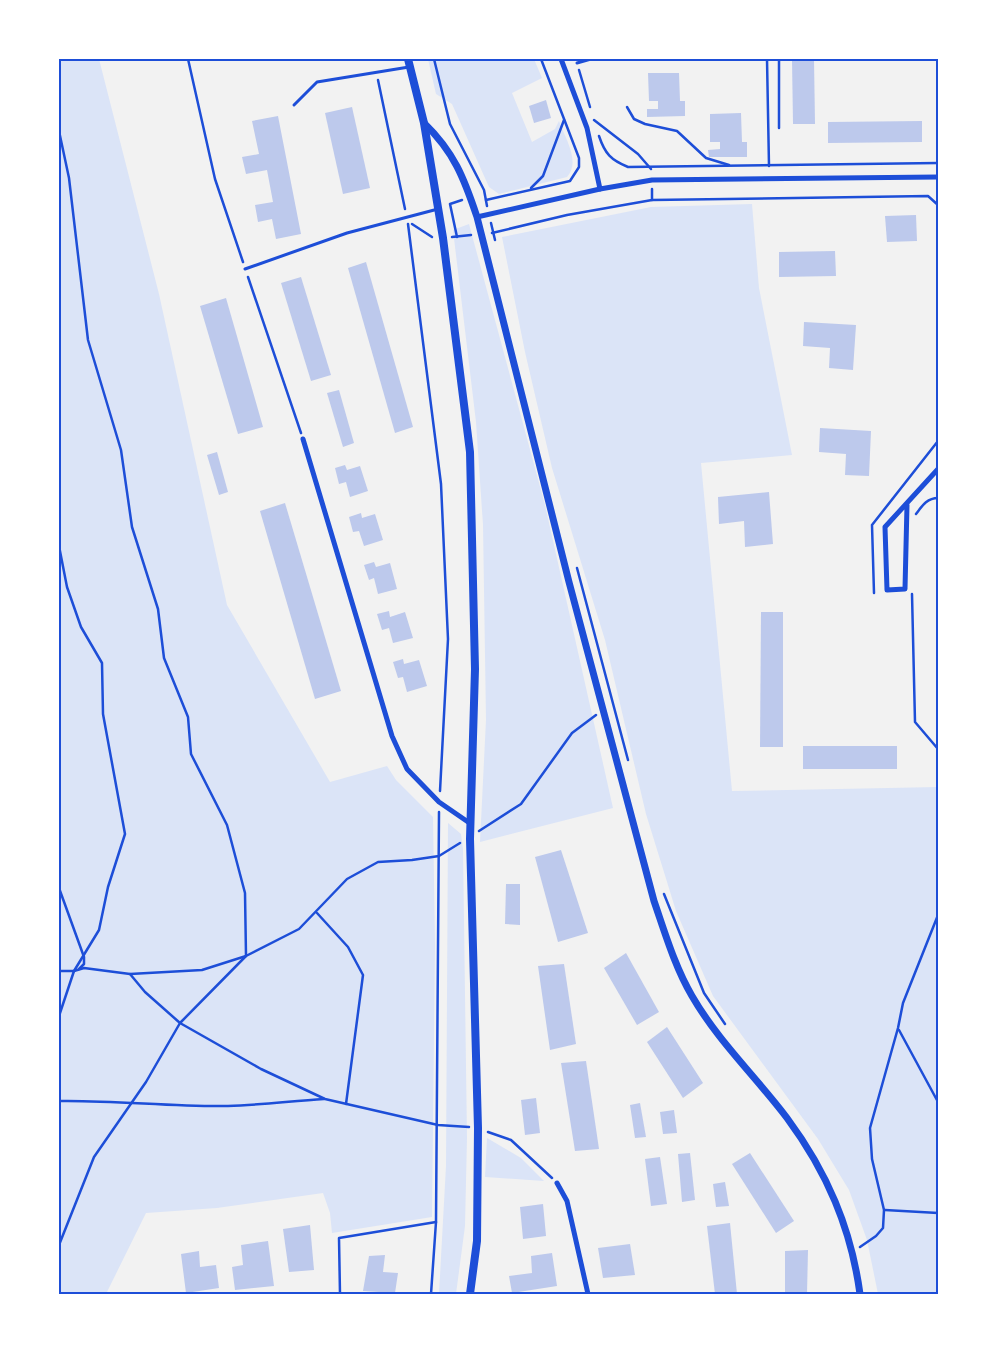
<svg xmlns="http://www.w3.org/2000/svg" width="997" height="1353" font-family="'DM Sans',sans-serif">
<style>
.green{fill:#dbe4f7}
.building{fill:#bdc9ec}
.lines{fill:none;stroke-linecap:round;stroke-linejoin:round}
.path{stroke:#1d4ed8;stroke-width:2.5}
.service{stroke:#1d4ed8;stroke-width:3}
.minor{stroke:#1d4ed8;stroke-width:5}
.tertiary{stroke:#1d4ed8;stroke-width:7}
.secondary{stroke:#1d4ed8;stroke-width:8}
.neatline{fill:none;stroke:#1d4ed8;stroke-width:2}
</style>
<rect width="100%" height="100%" fill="#f2f2f2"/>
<g class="green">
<path d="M59 59H99L159 294 227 605 330 782 387 766 396 780 433 817 435 945 432 1217 332 1233 330 1213 323 1193 217 1208 146 1213 106 1294H59Z"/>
<path d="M428 59H534L542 78 512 93 532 142 555 129 559 121C565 138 581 162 567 177L499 194 489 187 452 104 436 94Z"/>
<path d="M752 204 759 288 792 455 701 463 732 791 938 787V1294H878L867 1240 849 1190 818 1139 713 996 676 911 646 814 605 640 552 468 525 352 502 237 651 207Z"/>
<path d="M469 224 545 505 613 808 480 842 486 720 483 525 476 422 453 230Z"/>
<path d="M448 823 461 834 463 849 467 1138 465 1226 456 1294H439L446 1166Z"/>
<path d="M487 1138 521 1158 544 1181 485 1177Z"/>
</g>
<g class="building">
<path d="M792 59H814L815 124H793Z"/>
<path d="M648 73H679L680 101H685V116L647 117V109H658V101H649Z"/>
<path d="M546 100 551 118 534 123 529 106Z"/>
<path d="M352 107 370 188 343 194 325 113Z"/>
<path d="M741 113 742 142H747V157H709L708 150 720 149V142H710V114Z"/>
<path d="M278 116 301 234 276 239 272 219 258 222 255 205 273 202 267 170 246 174 242 157 259 154 252 121Z"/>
<path d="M922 121V142L828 143V122Z"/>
<path d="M916 215 917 241 887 242 885 216Z"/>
<path d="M835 251 836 276 779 277V252Z"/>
<path d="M366 262 413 427 395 433 348 268Z"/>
<path d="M301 277 331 375 311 381 281 283Z"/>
<path d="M226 298 263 427 238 434 200 306Z"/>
<path d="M804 322 856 325 853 370 829 368 830 348 803 346Z"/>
<path d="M339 390 354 443 343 447 327 393Z"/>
<path d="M820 428 871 431 869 476 845 475 846 454 819 452Z"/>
<path d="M217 452 228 492 219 495 207 455Z"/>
<path d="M345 465 347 470 360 466 368 491 350 497 346 482 339 484 335 468Z"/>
<path d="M769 492 773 544 745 547 744 521 719 524 718 497Z"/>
<path d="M285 503 341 691 315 699 260 511Z"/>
<path d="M361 513 362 518 375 514 383 540 364 546 359 531 353 532 349 517Z"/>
<path d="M374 562 376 567 390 563 397 589 378 594 374 578 369 580 364 565Z"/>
<path d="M389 611 390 617 405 612 413 638 393 643 389 628 382 630 377 614Z"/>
<path d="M761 612H783V747H760Z"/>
<path d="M403 659 404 664 419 660 427 686 407 692 403 677 398 678 393 662Z"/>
<rect x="803" y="746" width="94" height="23"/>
<path d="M561 850 588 933 558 942 535 857Z"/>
<path d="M506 884H520V925L505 924Z"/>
<path d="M626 953 659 1012 637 1025 604 968Z"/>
<path d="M564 964 576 1044 550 1050 538 966Z"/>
<path d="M667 1027 703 1083 683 1098 647 1042Z"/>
<path d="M586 1061 599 1149 575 1151 561 1063Z"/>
<path d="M536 1098 540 1133 525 1135 521 1100Z"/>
<path d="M640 1103 646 1137 635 1138 630 1105Z"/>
<path d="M674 1110 677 1133 663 1134 660 1112Z"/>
<path d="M690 1153 695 1200 682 1202 678 1154Z"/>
<path d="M750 1153 794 1221 776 1233 732 1164Z"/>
<path d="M660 1157 667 1204 651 1206 645 1159Z"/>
<path d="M725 1182 729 1206 716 1207 713 1184Z"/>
<path d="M543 1204 546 1236 523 1239 520 1207Z"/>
<path d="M730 1223 737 1294H715L707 1226Z"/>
<path d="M310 1225 314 1270 289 1272 283 1229Z"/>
<path d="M268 1241 274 1286 235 1290 232 1267 243 1265 241 1245Z"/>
<path d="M630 1244 635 1275 603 1278 598 1248Z"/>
<path d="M808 1250 807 1294H785V1251Z"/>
<path d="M199 1251 200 1267 216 1265 219 1288 186 1293 181 1254Z"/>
<path d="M552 1253 557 1286 512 1293 509 1276 532 1273 531 1256Z"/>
<path d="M385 1255 383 1272 398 1273 395 1293 363 1291 369 1256Z"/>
</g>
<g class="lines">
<g class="path">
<path d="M188 59 215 179 243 262"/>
<path d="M434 59 450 124 484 190 487 206"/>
<path d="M767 59 769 166"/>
<path d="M579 70 590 107"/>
<path d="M378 80 405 209"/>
<path d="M627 107 634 119 645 124 677 131 706 158 729 165"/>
<path d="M594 120 638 154 651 169"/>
<path d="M779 128V59"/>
<path d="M59 131 69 178 88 340 121 450 132 527 158 609 164 658 188 717 191 754 227 825 245 893 246 956 180 1023 146 1082 94 1157 59 1245"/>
<path d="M599 136C605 154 611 160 628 167L938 163"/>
<path d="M531 188 543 176 564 120"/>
<path d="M652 189V200"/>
<path d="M486 200 570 181 579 167V158L541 59"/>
<path d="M491 223 495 240"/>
<path d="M408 224 441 484 448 639 440 791"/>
<path d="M412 224 432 237"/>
<path d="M492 233 567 215 652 200 928 196 938 205"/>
<path d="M452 237 471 235"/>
<path d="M457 237 450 204 462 200"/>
<path d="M248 277 301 433"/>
<path d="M916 514C922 506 927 498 938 498"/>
<path d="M59 546 67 587 81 627 102 663 103 714 125 834 108 887 99 930 74 971 59 1016"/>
<path d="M577 568 628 760"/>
<path d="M874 593 872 525 938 441"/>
<path d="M912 594 915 722 938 749"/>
<path d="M479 831 521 804 572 733 596 715"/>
<path d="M59 888 84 957V964L79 969"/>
<path d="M664 894 704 993 725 1024"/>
<path d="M317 913 348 947 363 975 346 1104"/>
<path d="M59 971H74"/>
<path d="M74 971 84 968 130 974 202 970 246 956 299 929 347 879 378 862 412 860 439 856 460 843"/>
<path d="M130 974 145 992 180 1023 261 1069 325 1099 438 1125 469 1127"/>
<path d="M899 1030 938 1102"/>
<path d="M59 1101C115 1100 172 1107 228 1106 260 1105 292 1101 324 1099"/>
<path d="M488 1132 511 1140 552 1178"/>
<path d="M885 1210 938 1213"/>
<path d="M860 1247 876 1236 883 1228 884 1210 872 1159 870 1128 898 1028 903 1003 938 915"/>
<path d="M340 1294 339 1238 436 1222"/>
<path d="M431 1294 436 1222 439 812"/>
</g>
<g class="service">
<path d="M577 63 591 59"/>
<path d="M294 105 317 82 409 67"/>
<path d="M245 269 347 233 438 209"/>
</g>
<g class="minor">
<path d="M561 59 587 128 600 189"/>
<path d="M477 217 600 189 652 180 938 177"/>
<path d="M303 439 392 736 407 769 439 802 471 824"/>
<path d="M907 505 905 589 887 590 885 527 938 469"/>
<path d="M557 1183 567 1201 588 1294"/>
</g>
<path class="tertiary" d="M424 123C454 152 464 178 477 217L569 582 654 901C665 933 675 967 692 996 718 1041 756 1077 787 1118 827 1172 851 1228 860 1294"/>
<path class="secondary" d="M408 59 424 123 443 238 470 452 475 669 470 839 478 1128 477 1241 470 1294"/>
</g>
<rect width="997" height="1353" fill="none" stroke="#ffffff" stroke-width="120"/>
<rect x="60" y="60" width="877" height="1233" class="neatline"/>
</svg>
